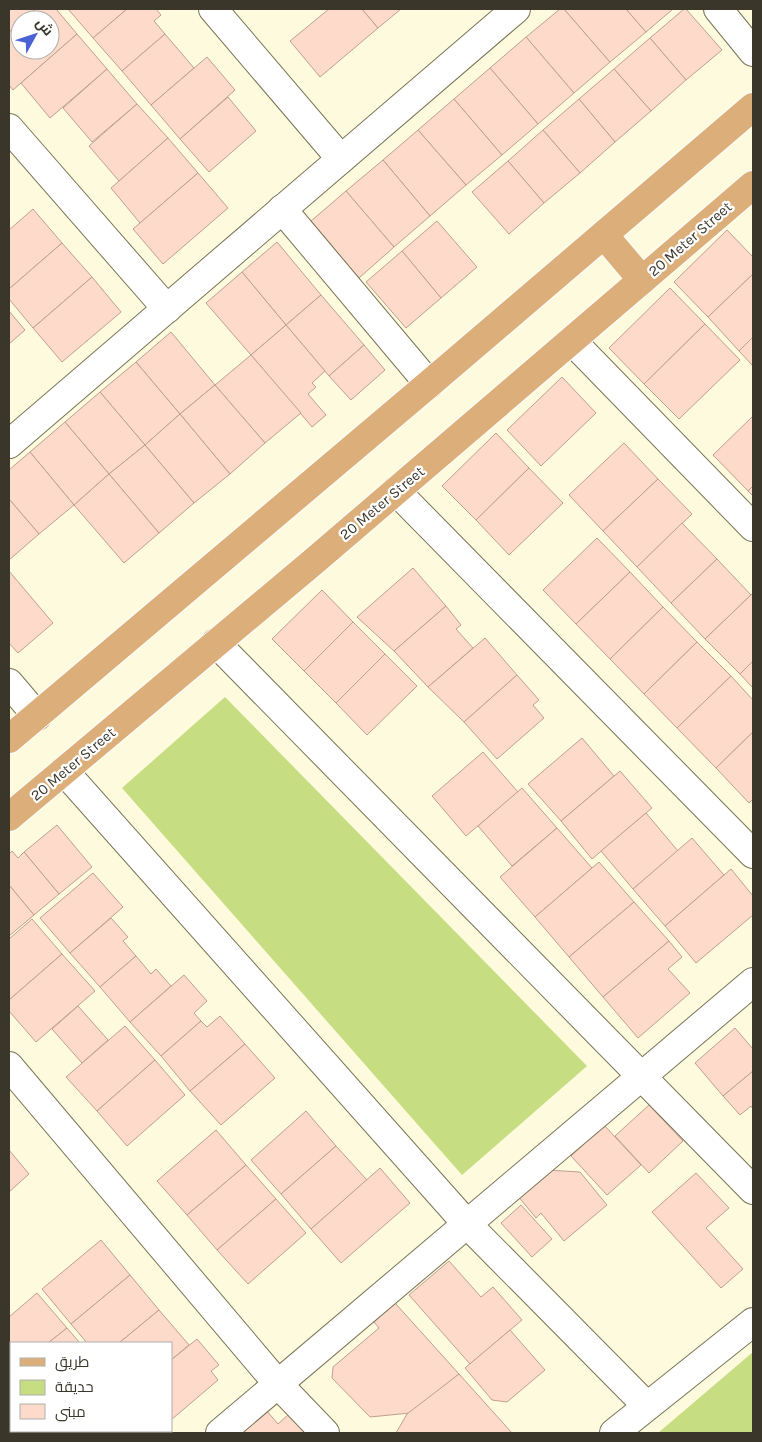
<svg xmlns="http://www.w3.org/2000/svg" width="762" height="1442" font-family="Karla,Cairo,sans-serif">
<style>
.green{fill:#c6dd82}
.building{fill:#fddaca;stroke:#c09f90}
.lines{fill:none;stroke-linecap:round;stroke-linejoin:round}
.minor-casing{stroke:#7a7456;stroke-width:30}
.major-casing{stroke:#fff;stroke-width:30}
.minor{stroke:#fff;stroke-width:28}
.major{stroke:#dcaf7a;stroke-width:28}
.labels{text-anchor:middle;stroke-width:4.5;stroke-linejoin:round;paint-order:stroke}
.street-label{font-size:15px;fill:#3a372a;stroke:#fff}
</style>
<rect width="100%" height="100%" fill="#fefade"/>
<g class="green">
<path d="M225 697 587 1066 462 1175 122 788Z"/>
<path d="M753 1352V1433H658Z"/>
</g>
<g class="building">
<path d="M9 9H36L23 20H20V23L9 32Z"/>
<path d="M36 9H56L77 34 13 90 9 85V32L20 23V50H50V20H23Z"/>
<path d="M68 9H127L93 38Z"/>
<path d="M127 9H156L161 15 154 21 165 34 122 71 93 38Z"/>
<path d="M329 9H362L378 28 320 77 290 41Z"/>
<path d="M362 9H401L378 28Z"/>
<path d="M560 9H564L610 62 574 93 526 37Z"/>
<path d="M564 9H626L646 32 610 62Z"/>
<path d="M626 9H673L646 32Z"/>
<path d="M684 9H686L722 50 686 80 650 38Z"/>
<path d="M77 34 107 69 50 118 21 83Z"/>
<path d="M165 34 194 68 151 105 122 71Z"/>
<path d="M526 37 574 93 538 124 490 68Z"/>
<path d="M650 38 686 80 651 111 614 69Z"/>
<path d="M207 57 235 90 180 139 151 105Z"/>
<path d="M490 68 538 124 502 155 454 99Z"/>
<path d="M107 69 137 104 92 142 63 108Z"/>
<path d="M614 69 651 111 615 142 579 99Z"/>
<path d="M228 97 256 131 209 172 180 139Z"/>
<path d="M454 99 502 155 466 185 418 130Z"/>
<path d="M579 99 615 142 580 173 543 130Z"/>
<path d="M137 104 168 138 119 181 89 146Z"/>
<path d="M418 130 466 185 430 216 383 160Z"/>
<path d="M543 130 580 173 544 203 508 161Z"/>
<path d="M168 138 198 173 140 223 111 188Z"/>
<path d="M383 160 430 216 394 247 346 191Z"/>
<path d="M508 161 544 203 509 234 472 192Z"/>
<path d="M198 173 228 208 163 264 133 229Z"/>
<path d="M346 191 394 247 359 278 311 221Z"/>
<path d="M33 209 62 243 9 289V230Z"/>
<path d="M437 221 477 267 441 298 402 251Z"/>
<path d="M727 230 753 257V274L708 317 674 282Z"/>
<path d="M277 242 321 295 286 325 242 272Z"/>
<path d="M62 243 92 277 33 328 9 299V289Z"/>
<path d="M402 251 441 298 406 328 366 282Z"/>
<path d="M242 272 286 325 251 355 206 303Z"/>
<path d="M753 274V337L739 351 708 317Z"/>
<path d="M92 277 121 312 62 362 33 328Z"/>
<path d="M670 288 705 324 644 384 609 348Z"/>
<path d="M321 295 364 345 329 376 286 325Z"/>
<path d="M9 311 25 330 9 344Z"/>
<path d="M705 324 740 360 679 419 644 384Z"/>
<path d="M286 325 325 371 312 383 316 387 308 394 326 415 312 427 251 355Z"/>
<path d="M171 332 215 385 180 414 136 362Z"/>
<path d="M753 337V366L739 351Z"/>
<path d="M364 345 385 370 351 400 329 376Z"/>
<path d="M251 355 301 413 265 443 215 385Z"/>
<path d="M136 362 180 414 145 445 100 392Z"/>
<path d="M562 377 596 413 541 466 507 430Z"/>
<path d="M215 385 265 443 230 474 180 414Z"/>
<path d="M100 392 145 445 109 474 65 422Z"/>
<path d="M180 414 230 474 194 503 145 445Z"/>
<path d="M753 416V486L748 491 713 455Z"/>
<path d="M65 422 109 474 74 505 30 452Z"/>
<path d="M496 433 529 468 476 520 442 486Z"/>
<path d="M624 443 658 479 603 531 569 495Z"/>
<path d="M145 445 194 503 159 533 109 474Z"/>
<path d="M30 452 74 505 39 534 9 499V470Z"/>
<path d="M529 468 563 503 509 555 476 520Z"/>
<path d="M109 474 159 533 124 563 74 505Z"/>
<path d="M658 479 692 514 637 567 603 531Z"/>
<path d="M753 486V496L748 491Z"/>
<path d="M9 499 39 534 9 560Z"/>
<path d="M682 523 717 559 671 603 637 567Z"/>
<path d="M597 538 630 572 576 624 543 590Z"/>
<path d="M717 559 751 595 705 639 671 603Z"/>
<path d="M413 568 446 606 394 651 357 617Z"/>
<path d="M9 571 53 623 18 653 9 643Z"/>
<path d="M630 572 663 607 610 659 576 624Z"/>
<path d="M322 590 353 622 304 671 272 639Z"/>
<path d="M753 593V661L740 674 705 639Z"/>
<path d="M446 606 461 625 456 629 473 648 428 687 394 651Z"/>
<path d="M663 607 697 642 644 694 610 659Z"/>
<path d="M353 622 385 654 336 703 304 671Z"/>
<path d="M485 638 517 675 464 722 428 687Z"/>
<path d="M697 642 731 676 677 728 644 694Z"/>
<path d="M385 654 417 686 367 735 336 703Z"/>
<path d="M753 661V688L740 674Z"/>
<path d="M517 675 539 700 533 705 544 718 497 759 464 722Z"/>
<path d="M731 676 753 700V732L716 768 677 728Z"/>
<path d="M753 732V799L749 803 716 768Z"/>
<path d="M582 738 614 776 561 821 528 784Z"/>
<path d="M483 752 518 792 466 836 432 796Z"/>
<path d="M620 771 652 808 592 859 561 821Z"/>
<path d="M522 788 557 828 512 866 478 826Z"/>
<path d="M646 813 678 851 633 889 601 851Z"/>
<path d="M57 825 92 867 59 894 24 852Z"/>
<path d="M557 828 592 868 535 917 500 877Z"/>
<path d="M692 838 724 875 665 926 633 889Z"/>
<path d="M12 851 18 858 24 852 59 894 34 915 9 885V854Z"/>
<path d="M599 862 634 902 569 957 535 917Z"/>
<path d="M731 869 753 896V915L696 963 665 926Z"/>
<path d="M93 873 123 907 70 953 40 918Z"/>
<path d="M9 885 34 915 9 936Z"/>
<path d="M634 902 669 941 603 997 569 957Z"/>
<path d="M111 918 128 937 123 941 136 956 100 987 70 953Z"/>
<path d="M32 919 62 954 9 1000V939Z"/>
<path d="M669 941 682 957 668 969 690 993 638 1038 603 997Z"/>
<path d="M62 954 95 991 36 1042 9 1011V1000Z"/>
<path d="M136 956 151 974 156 969 171 986 130 1022 100 987Z"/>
<path d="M184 975 207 1001 194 1013 201 1021 161 1056 130 1022Z"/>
<path d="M78 1006 108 1040 82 1063 52 1029Z"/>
<path d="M220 1016 245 1044 190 1091 161 1056 201 1021 207 1027Z"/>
<path d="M125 1026 155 1060 97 1111 66 1077Z"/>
<path d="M735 1028 753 1049V1071L723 1096 695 1063Z"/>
<path d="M245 1044 275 1078 221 1125 190 1091Z"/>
<path d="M155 1060 185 1095 127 1146 97 1111Z"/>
<path d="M753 1071V1109L751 1106 740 1115 723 1096Z"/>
<path d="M649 1105 683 1141 649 1173 615 1136Z"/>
<path d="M306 1111 336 1146 281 1194 251 1160Z"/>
<path d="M604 1125 641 1165 607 1195 571 1156Z"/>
<path d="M216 1130 246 1165 187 1215 157 1181Z"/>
<path d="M336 1146 367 1180 311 1229 281 1194Z"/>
<path d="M9 1150 29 1174 9 1192Z"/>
<path d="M246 1165 276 1199 217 1250 187 1215Z"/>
<path d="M380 1168 410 1203 341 1263 311 1229Z"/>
<path d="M547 1170 580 1172 607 1205 564 1241 541 1213 536 1218 517 1195Z"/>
<path d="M696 1173 729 1208 706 1228 743 1269 721 1288 652 1212Z"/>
<path d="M276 1199 306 1233 248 1284 217 1250Z"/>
<path d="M521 1205 552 1239 532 1257 501 1223Z"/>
<path d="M101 1240 130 1275 71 1324 42 1289Z"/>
<path d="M449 1261 481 1297 493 1287 522 1320 470 1364 409 1295Z"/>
<path d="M130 1275 159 1310 119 1343H87L71 1324Z"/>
<path d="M37 1293 67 1328 48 1343H11V1374L9 1376V1317Z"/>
<path d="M395 1303 459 1374 410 1413 370 1417 332 1378 333 1367 379 1328 374 1322Z"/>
<path d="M159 1310 189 1345 171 1360V1343H119Z"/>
<path d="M67 1328 80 1343H48Z"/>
<path d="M510 1330 545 1370 507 1402 492 1400 465 1368Z"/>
<path d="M197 1339 219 1365 211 1371 218 1380 171 1420V1360Z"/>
<path d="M459 1374 512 1433H396L407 1414Z"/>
<path d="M266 1410 278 1424 289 1414 306 1433H239Z"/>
<path d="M53 1431H87L84 1433H55Z"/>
<path d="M87 1431H153L155 1433H84Z"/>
</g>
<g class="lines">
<g class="minor-casing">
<g id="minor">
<path d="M213 9 341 159"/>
<path d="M718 9 753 52"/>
<path d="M9 128 167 309"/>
<path d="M282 209 429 384"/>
<path d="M572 341 753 527"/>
<path d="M9 444 516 9"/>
<path d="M396 491 753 854"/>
<path d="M216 643 753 1190"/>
<path d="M9 683 37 716"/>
<path d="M64 771 467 1224 647 1406"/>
<path d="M9 1066 278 1384 325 1433"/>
<path d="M9 1428 13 1433"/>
<path d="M220 1433 753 982"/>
<path d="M614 1433 753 1322"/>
</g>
</g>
<g class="major-casing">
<g id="major">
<path d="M604 235 642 280"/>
<path d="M9 739 429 384 753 107"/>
<path d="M9 817 313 562 753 185"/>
</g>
</g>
<use href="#minor" class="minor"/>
<use href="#major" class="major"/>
</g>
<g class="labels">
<g class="street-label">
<text transform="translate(690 239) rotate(-41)" y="5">20 Meter Street</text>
<text transform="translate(382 503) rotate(-40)" y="5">20 Meter Street</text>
<text transform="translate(73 764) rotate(-40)" y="5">20 Meter Street</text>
</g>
</g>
<rect width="762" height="1442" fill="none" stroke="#3a372a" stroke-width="20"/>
<rect x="10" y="1342" width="162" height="90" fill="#ffffff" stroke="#b0afaa"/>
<rect x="20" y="1358" width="25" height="8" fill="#dcaf7a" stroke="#b0afaa"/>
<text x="55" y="1367" font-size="15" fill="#3a372a">طريق</text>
<rect x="20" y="1380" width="25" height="15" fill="#c6dd82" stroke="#b0afaa"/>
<text x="55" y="1392" font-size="15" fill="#3a372a">حديقة</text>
<rect x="20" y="1404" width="25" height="15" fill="#fddaca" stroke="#b0afaa"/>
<text x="55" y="1417" font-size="15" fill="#3a372a">مبنى</text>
<g transform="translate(35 35) rotate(50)"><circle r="24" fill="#ffffff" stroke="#b0afaa"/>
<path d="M0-4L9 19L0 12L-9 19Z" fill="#4a62d6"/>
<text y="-8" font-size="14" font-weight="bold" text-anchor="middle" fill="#3a372a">ش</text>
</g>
</svg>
